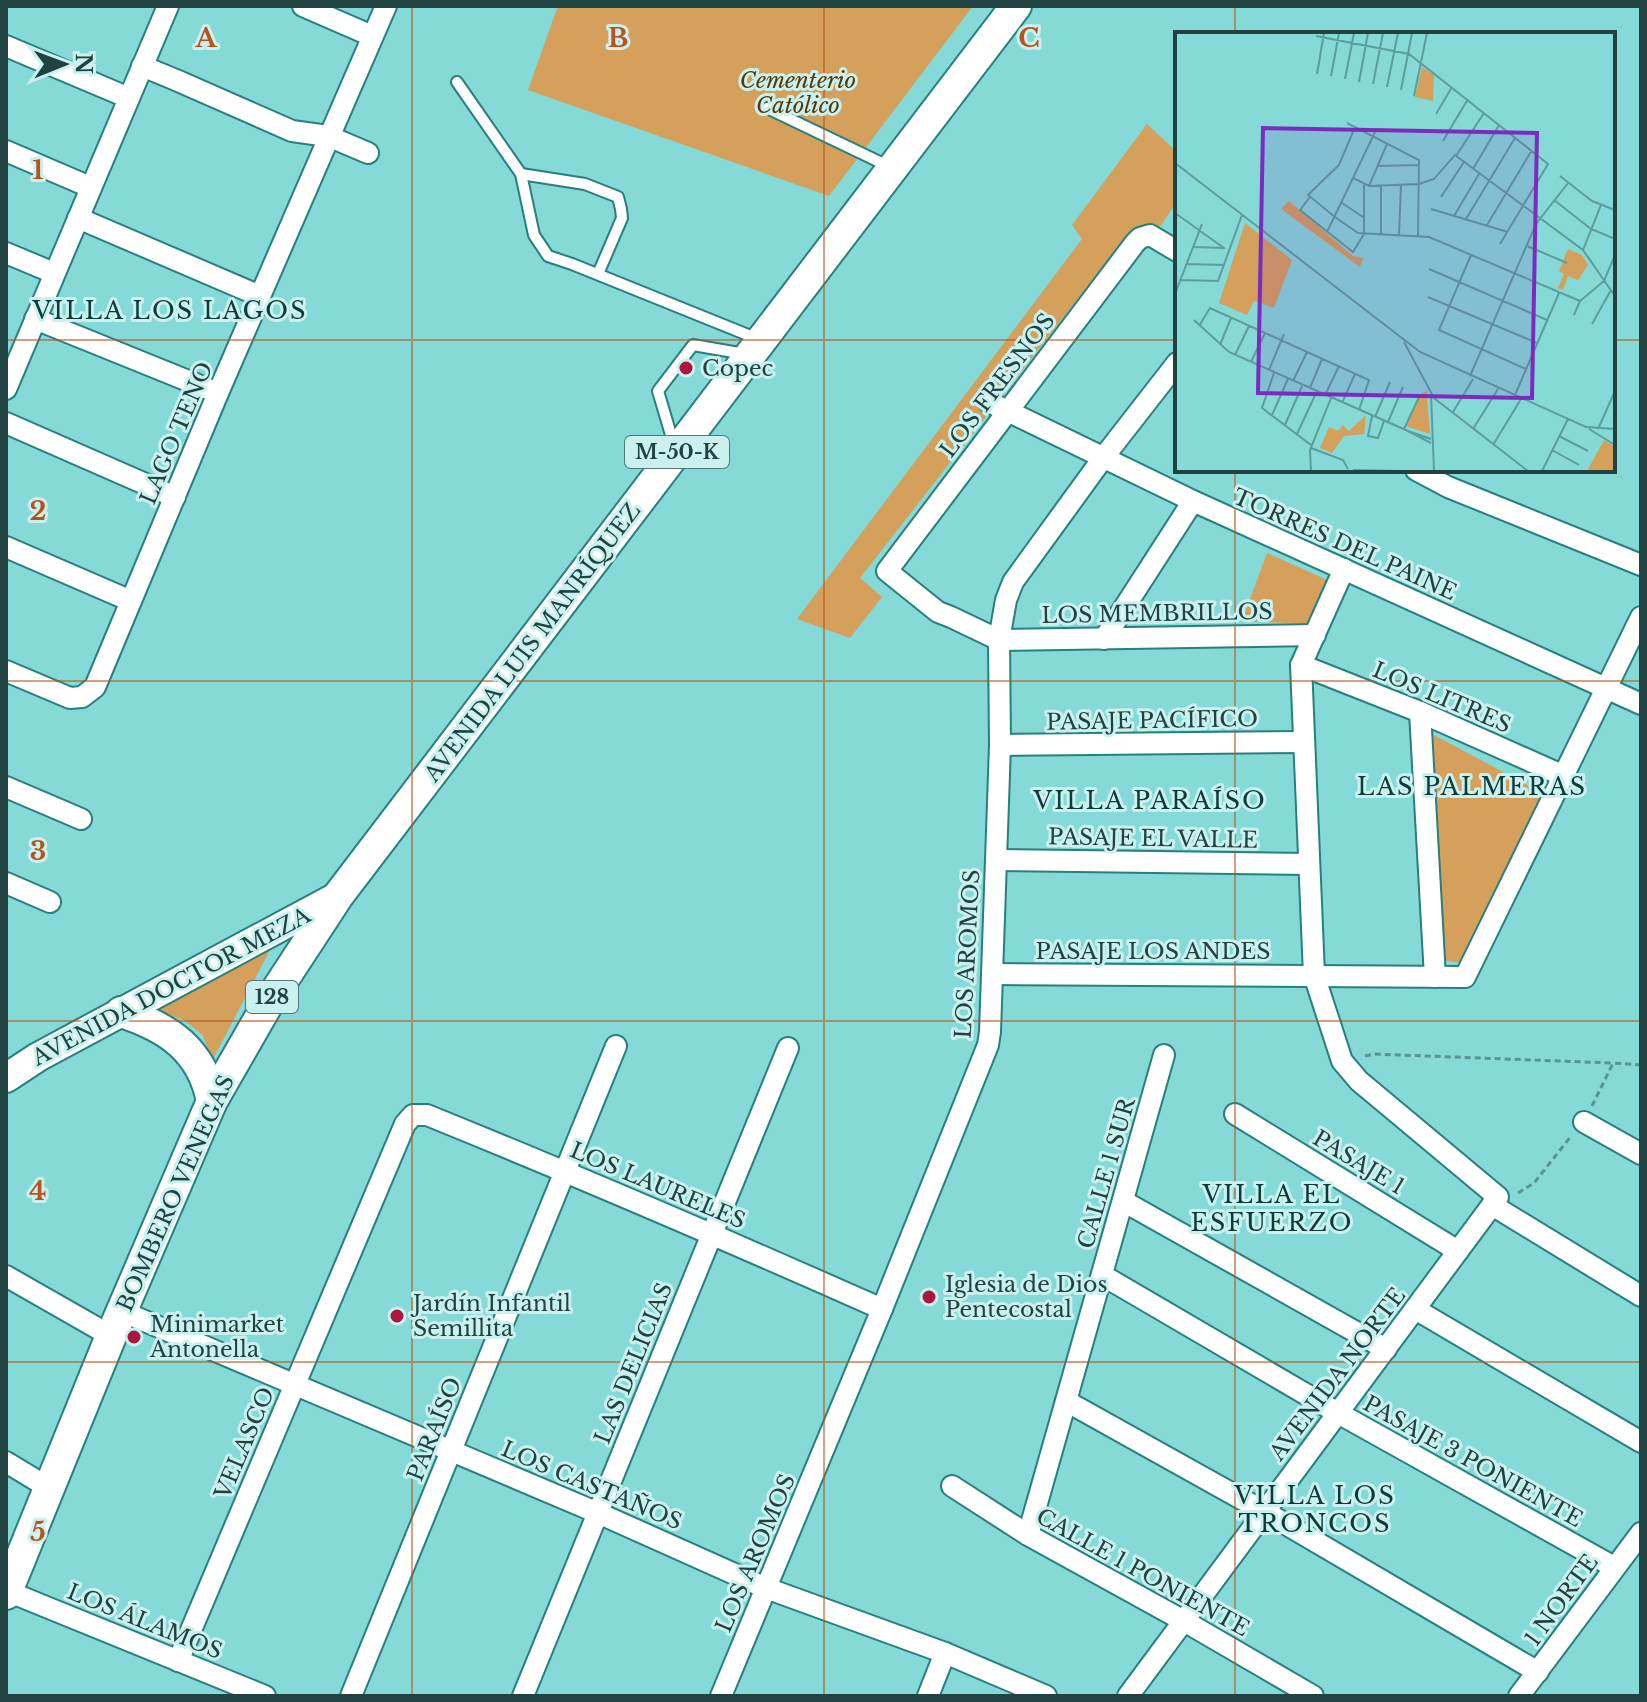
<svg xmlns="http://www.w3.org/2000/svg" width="1647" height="1702" font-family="'Libre Baskerville',serif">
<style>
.green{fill:#d4a05c}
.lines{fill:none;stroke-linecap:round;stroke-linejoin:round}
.lane-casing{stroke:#27807e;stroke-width:14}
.street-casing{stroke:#27807e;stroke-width:24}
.secondary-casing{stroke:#27807e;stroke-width:32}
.primary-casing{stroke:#27807e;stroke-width:34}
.path{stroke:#579593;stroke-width:3;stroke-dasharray:6 4;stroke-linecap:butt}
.lane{stroke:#fff;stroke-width:10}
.street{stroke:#fff;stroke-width:20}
.secondary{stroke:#fff;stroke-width:28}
.primary{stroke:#fff;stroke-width:30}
.grid{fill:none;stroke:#b6541a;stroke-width:2;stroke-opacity:0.55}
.poi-dot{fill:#ab1640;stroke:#caf1ef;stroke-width:3}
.labels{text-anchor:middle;stroke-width:6;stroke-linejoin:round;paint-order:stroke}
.shield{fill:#caf1ef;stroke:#537776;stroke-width:2}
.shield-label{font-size:20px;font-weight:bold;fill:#204342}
.park-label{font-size:22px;font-style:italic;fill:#573806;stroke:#caf1ef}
.poi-label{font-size:22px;fill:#204342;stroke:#caf1ef;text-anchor:start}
.street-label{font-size:22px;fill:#204342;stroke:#caf1ef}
.neighbourhood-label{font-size:24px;letter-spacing:2px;fill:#0c3c3a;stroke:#caf1ef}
.inset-road{fill:none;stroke:#5d9d9b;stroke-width:2}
.view{fill:#7b2cbf;fill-opacity:0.15;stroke:#7b2cbf;stroke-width:4}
.inset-edge{fill:none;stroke:#204342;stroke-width:4}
.grid-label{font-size:26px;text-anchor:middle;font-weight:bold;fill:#b6541a;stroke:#caf1ef;stroke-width:6;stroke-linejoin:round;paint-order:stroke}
</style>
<rect width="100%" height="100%" fill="#85d9d6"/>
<g class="green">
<path d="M558 6H973L829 196 528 90Z"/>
<path d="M1147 124 1177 152V202L1159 228H1133L860 578 882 597 850 638 797 619 1082 239 1072 225Z"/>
<path d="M1267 553 1327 580 1307 624 1242 621Z"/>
<path d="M1432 734 1546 795 1472 953 1460 963 1445 960Z"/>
<path d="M271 948 212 1061 203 1035 184 1020 155 1010Z"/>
</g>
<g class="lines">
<g class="lane-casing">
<g id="lane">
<path d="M457 82 521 174 534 235 548 256 572 264 758 339"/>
<path d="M767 108 888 166"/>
<path d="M521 174 585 184 618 197 621 209 622 218 598 274"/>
<path d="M674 445 658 391 693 345 745 354"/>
</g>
</g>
<g class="street-casing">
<g id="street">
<path d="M303 6 372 36"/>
<path d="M6 46 129 98"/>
<path d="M142 66 176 80 292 131 328 136 368 153"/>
<path d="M6 151 90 187"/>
<path d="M78 218 260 296"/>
<path d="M1177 251 1150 235 1140 238 1135 243 887 571 938 612 951 617 999 640 1315 635"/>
<path d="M6 253 54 273"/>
<path d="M35 319 218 393"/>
<path d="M6 389 168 6"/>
<path d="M989 402 1193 501 1641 704"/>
<path d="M6 423 175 497"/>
<path d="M1416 470 1448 487 1641 565"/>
<path d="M6 547 131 601"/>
<path d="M1104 639 1193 501"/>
<path d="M1301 665 1420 712 1564 776"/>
<path d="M6 671 70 698 82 697 95 687 218 393 386 6"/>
<path d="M1420 712 1435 977"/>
<path d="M1000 745 1304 742"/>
<path d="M6 787 81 819"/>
<path d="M996 860 1309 864"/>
<path d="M6 883 50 902"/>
<path d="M992 974 1465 977 1641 617"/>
<path d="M1235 1114 1458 1251"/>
<path d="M1584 1122 1641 1154"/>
<path d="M1123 1201 1386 1349"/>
<path d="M1492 1205 1641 1296"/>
<path d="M1102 1275 1338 1413 1614 1567"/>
<path d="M6 1276 111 1336"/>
<path d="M1415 1309 1641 1442"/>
<path d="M121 1311 598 1513 766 1588 945 1653 1046 1696"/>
<path d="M1066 1401 1265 1512 1538 1672"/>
<path d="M6 1462 49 1488"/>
<path d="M952 1486 1028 1535 1184 1621 1313 1696"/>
<path d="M1028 1535 1164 1055"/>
<path d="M7 1591 265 1696"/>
<path d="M178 1661 405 1124 413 1115H427C580 1177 731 1242 882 1309"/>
<path d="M351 1696 616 1046"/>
<path d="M523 1696 788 1048"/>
<path d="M721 1696 882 1309 988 1045 990 1032 1000 745 999 640 1006 600 1013 582 1103 458 1177 363"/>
<path d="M928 1696 945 1653"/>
<path d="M1128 1696 1498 1197 1359 1081 1342 1061 1314 975 1301 665 1344 569"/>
<path d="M1519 1696 1641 1533"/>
</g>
</g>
<g class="secondary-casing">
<path id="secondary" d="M6 1078 38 1057 338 896"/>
</g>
<g class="primary-casing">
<g id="primary">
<path d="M121 1012C168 1027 202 1050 212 1101"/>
<path d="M6 1594 111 1336 212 1101 270 1000 338 896 1016 6"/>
</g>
</g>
<g class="path">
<path d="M1365 1056 1374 1054 1613 1063"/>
<path d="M1592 1106 1613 1063 1641 1065"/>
<path d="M1518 1193 1534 1183 1572 1135"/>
</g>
<use href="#lane" class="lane"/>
<use href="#street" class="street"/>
<use href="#secondary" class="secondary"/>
<use href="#primary" class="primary"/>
</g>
<path class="grid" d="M412 6V1696M824 6V1696M1235 6V34M6 340H1177M1613 340H1641M1235 470V1696M6 681H1641M6 1021H1641M6 1362H1641"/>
<g class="poi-dot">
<circle cx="686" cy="368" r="8"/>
<circle cx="929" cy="1297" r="8"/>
<circle cx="397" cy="1316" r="8"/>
<circle cx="134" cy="1337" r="8"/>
</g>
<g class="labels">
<g class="shield">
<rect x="625" y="436" width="104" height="32" rx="6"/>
<rect x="246" y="981" width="52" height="32" rx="6"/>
</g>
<g class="shield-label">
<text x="677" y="459">M-50-K</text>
<text x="272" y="1004">128</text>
</g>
<g class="park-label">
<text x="798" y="88">Cementerio<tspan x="798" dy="25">Católico</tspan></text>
</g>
<g class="poi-label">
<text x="702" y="376">Copec</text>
<text x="945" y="1292">Iglesia de Dios<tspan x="945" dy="25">Pentecostal</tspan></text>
<text x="413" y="1311">Jardín Infantil<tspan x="413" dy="25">Semillita</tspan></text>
<text x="150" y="1332">Minimarket<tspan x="150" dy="25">Antonella</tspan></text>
</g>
<g class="street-label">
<text transform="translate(997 385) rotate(-53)" y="8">LOS FRESNOS</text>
<text transform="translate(176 433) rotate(-67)" y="8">LAGO TENO</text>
<text transform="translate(1345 544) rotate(24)" y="8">TORRES DEL PAINE</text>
<text transform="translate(1157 613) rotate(-1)" y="8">LOS MEMBRILLOS</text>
<text transform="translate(532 642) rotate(-53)" y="8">AVENIDA LUIS MANRÍQUEZ</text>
<text transform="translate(1442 697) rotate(23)" y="8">LOS LITRES</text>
<text transform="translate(1152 720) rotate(-1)" y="8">PASAJE PACÍFICO</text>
<text transform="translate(1153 838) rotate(1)" y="8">PASAJE EL VALLE</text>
<text x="1153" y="959">PASAJE LOS ANDES</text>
<text transform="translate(967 954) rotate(-87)" y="8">LOS AROMOS</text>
<text transform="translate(171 986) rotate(-28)" y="8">AVENIDA DOCTOR MEZA</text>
<text transform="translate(1359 1162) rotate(31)" y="8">PASAJE 1</text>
<text transform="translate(1106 1173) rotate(-74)" y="8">CALLE 1 SUR</text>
<text transform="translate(658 1185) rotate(23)" y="8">LOS LAURELES</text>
<text transform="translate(175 1193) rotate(-66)" y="8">BOMBERO VENEGAS</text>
<text transform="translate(633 1363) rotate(-68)" y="8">LAS DELICIAS</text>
<text transform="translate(1337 1374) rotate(-53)" y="8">AVENIDA NORTE</text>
<text transform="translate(434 1429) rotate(-68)" y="8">PARAÍSO</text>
<text transform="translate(244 1443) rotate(-67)" y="8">VELASCO</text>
<text transform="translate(1473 1461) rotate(29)" y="8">PASAJE 3 PONIENTE</text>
<text transform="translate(592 1485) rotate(23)" y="8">LOS CASTAÑOS</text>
<text transform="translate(755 1553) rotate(-67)" y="8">LOS AROMOS</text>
<text transform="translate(1143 1572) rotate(29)" y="8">CALLE 1 PONIENTE</text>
<text transform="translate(1561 1600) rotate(-54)" y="8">1 NORTE</text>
<text transform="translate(145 1621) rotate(22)" y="8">LOS ÁLAMOS</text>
</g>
<g class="neighbourhood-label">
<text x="170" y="319">VILLA LOS LAGOS</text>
<text x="1472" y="795">LAS PALMERAS</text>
<text x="1150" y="809">VILLA PARAÍSO</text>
<text x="1272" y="1203">VILLA EL<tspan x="1272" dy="28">ESFUERZO</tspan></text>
<text x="1315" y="1504">VILLA LOS<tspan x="1315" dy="28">TRONCOS</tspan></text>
</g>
</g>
<g transform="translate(1175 32)">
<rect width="440" height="440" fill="#85d9d6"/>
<path d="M247 35 259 43 258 69 240 65ZM114 169 178 224 188 226 185 235 106 177ZM70 191 117 228 99 276 79 269 72 283 44 271ZM393 217 407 223 413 233 403 248 393 244 388 258 383 256 389 242 384 239ZM252 359V367L255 402 231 394 245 362ZM191 383 189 402 169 404 157 421 145 416 154 395 163 399 168 393 174 399ZM429 408 440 415V439H412Z" fill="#d4a05c"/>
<path class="inset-road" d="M141 4 234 22 373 132 325 212M142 42 149 1M156 44 164 1M170 47 179 1M184 50 193 1M198 52 208 1M212 55 223 1M226 58 237 1M239 64 252 1M261 82 277 55M172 91 244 128 243 204M180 95 164 133 133 163 160 185 183 201 254 205 405 269M268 109 293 67M281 124 309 81M0 131 245 320 411 395 440 397M202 134 244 133M298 137 324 93M385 144 417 169 440 178M178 146 194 154 244 152 259 147 280 123 408 218 440 264M194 154 212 112M135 165 125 178 178 220 189 202V151M266 165 289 130M379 168 416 197 440 207M167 171 188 185M256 177 333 200M0 181 49 216M279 184 304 142M291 187 340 106M312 193 357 118M152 200 202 96M206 202V153M224 203 226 153M352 214 392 231M19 215 50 216M408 218 426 173M296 223 264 298 351 337M11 232 49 233M254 237 372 288M5 248 43 249 67 183M0 262 27 192M253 265 362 311M399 283 405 269 429 249 440 223M19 288 54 320 233 399M417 292 436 258M24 294 35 276 194 348 184 378M229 310 259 366 353 439M45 313 56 286M60 323 74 294M76 330 90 301M94 338 109 302M99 341 87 376 136 413M295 344 361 192 393 151M118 349 132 320M135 356 147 327M256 362 259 439M150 363 164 334M340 363 384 261M167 371 180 342M278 380 298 347M97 383 113 347M197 384 193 404 203 406 209 389M200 385 215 350M213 390 228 355M110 393 127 354M229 397 244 365M298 397 323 357M414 397 440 413M423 397 440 359M122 402 142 359M384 404 413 419M256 407 233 399 256 411M318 413 346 367M136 416 168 428 173 437M377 418 404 433M178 438 225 439M136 439 135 418 156 366M367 439 393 387"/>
<path class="view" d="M88 96 362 101 357 366 83 361Z"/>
<rect width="440" height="440" class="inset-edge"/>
</g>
<g class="grid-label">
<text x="206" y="47">A</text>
<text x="618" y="47">B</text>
<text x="1029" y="47">C</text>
<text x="38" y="179">1</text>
<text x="38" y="520">2</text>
<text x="38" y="860">3</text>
<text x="38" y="1200">4</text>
<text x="38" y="1541">5</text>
</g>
<rect width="1647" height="1702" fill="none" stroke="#204342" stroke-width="16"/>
<g transform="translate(64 64) rotate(89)" stroke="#caf1ef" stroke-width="6" paint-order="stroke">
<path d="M0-6L14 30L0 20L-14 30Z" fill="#204342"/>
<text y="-12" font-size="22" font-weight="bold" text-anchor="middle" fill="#204342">N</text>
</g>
</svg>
